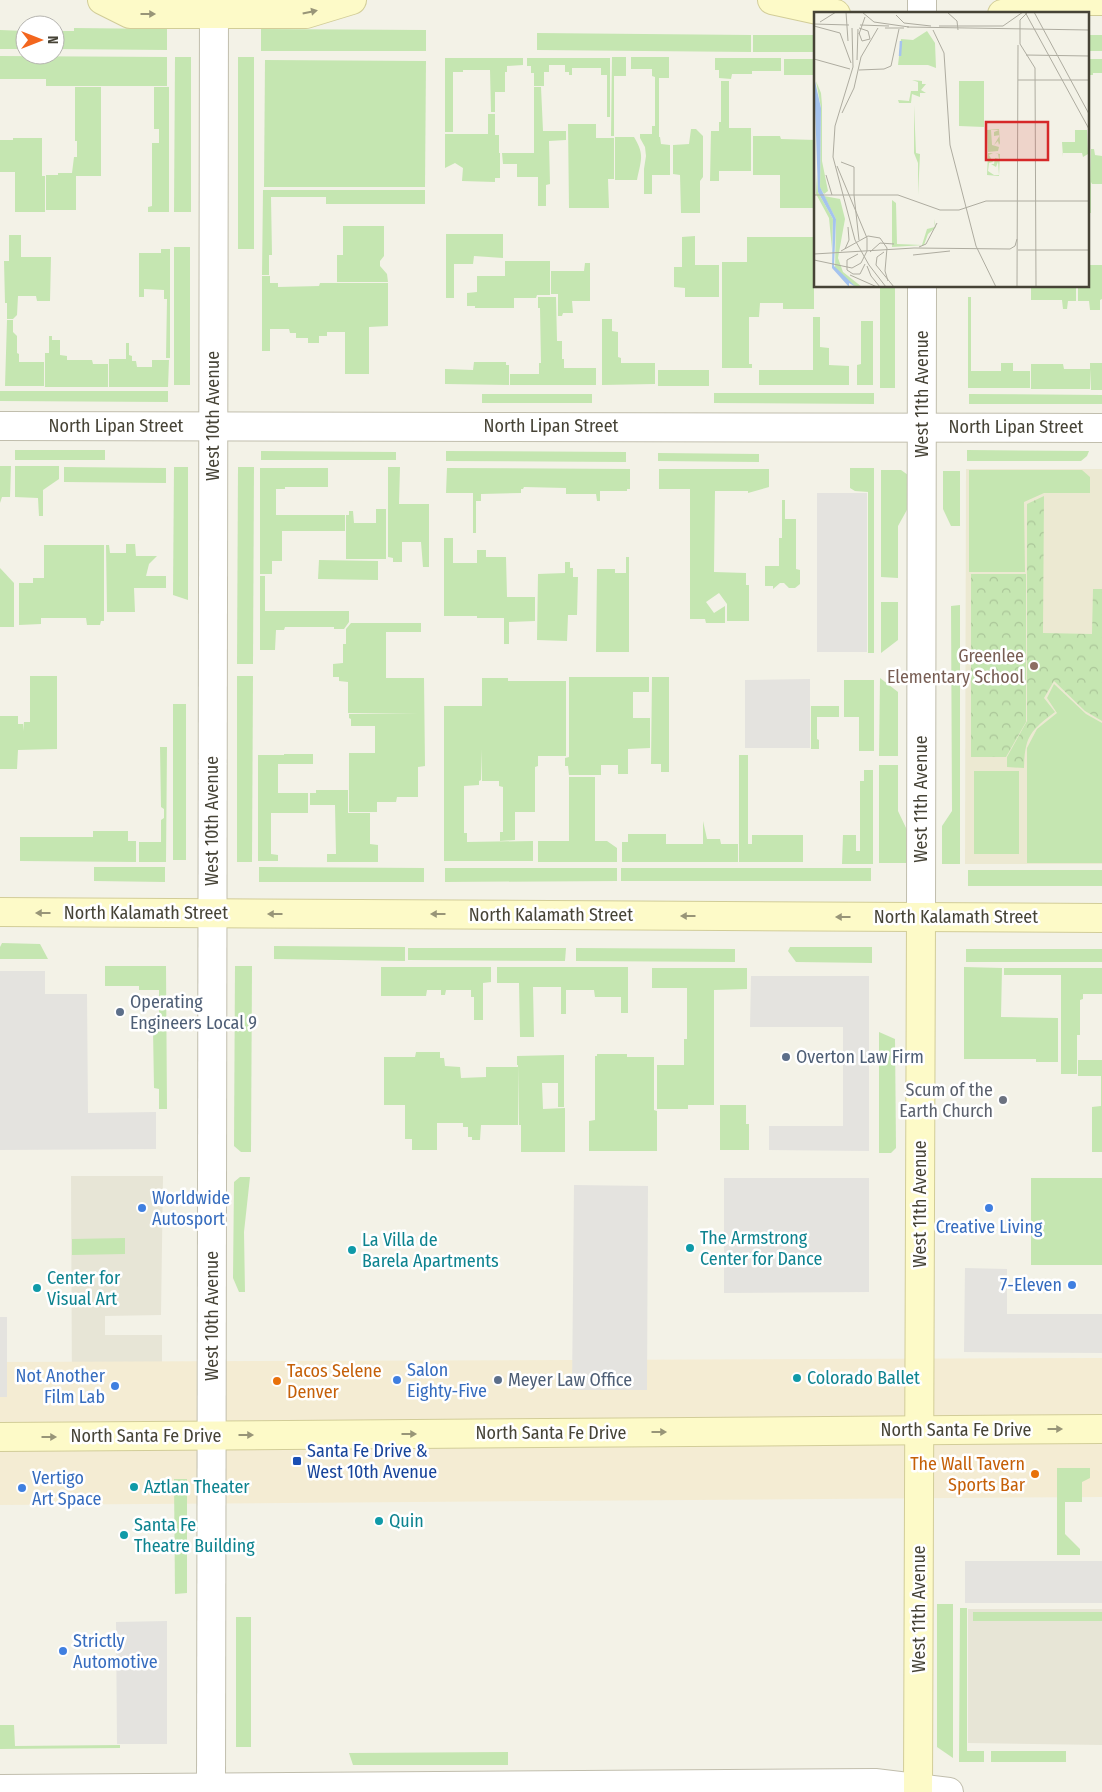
<svg xmlns="http://www.w3.org/2000/svg" width="1102" height="1792" font-family="'Fira Sans Condensed',sans-serif">
<style>
.residential{fill:#e7e5d6}
.commercial{fill:#f4ecd3}
.education{fill:#ece9d2}
.grass{fill:#c5e6b1}
.forest{fill:url(#forest-crowns)}
.parking{fill:#e4e3df}
.lines{fill:none;stroke-linecap:round;stroke-linejoin:round}
.street-casing{stroke:#c1bead;stroke-width:30}
.secondary-casing{stroke:#d2cd98;stroke-width:30}
.street{stroke:#fff;stroke-width:28}
.secondary{stroke:#fdfac8;stroke-width:28}
.oneway{fill:#989578}
.education-dot{fill:#8d6e63;stroke:#fff;stroke-width:2}
.service-dot{fill:#5c6f8a;stroke:#fff;stroke-width:2}
.worship-dot{fill:#6b7280;stroke:#fff;stroke-width:2}
.shop-dot{fill:#3f7fe0;stroke:#fff;stroke-width:2}
.culture-dot{fill:#0f9aa8;stroke:#fff;stroke-width:2}
.food-dot{fill:#e8710a;stroke:#fff;stroke-width:2}
.transit-dot{fill:#1a4fb4;stroke:#fff;stroke-width:2}
.labels{text-anchor:middle;stroke-width:5;stroke-linejoin:round;paint-order:stroke}
.street-label{font-size:18px;fill:#464336;stroke:#fff}
.education-label{font-size:18px;fill:#785e54;stroke:#fff;text-anchor:end}
.service-label{font-size:18px;fill:#4e5e75;stroke:#fff;text-anchor:start}
.worship-label{font-size:18px;fill:#5b616d;stroke:#fff;text-anchor:end}
.shop-label{font-size:18px;fill:#366cbe;stroke:#fff;text-anchor:start}
.culture-label{font-size:18px;fill:#0d838f;stroke:#fff;text-anchor:start}
.food-label{font-size:18px;fill:#c56008;stroke:#fff;text-anchor:start}
.transit-label{font-size:18px;fill:#164399;stroke:#fff;text-anchor:start}
.inset-river{fill:none;stroke:#a5c3ee;stroke-width:2.5}
.inset-road{fill:none;stroke:#aeaca0;stroke-width:1}
.view{fill:#d62828;fill-opacity:0.15;stroke:#d62828;stroke-width:2.5}
.inset-edge{fill:none;stroke:#464336;stroke-width:2.5}
</style>
<defs>
<pattern id="forest-crowns" width="20" height="18" patternUnits="userSpaceOnUse" patternTransform="scale(1.25)"><rect width="20" height="18" fill="#c5e6b1"/><path d="M2 6a3 3 0 1 1 6 0M12 15a3 3 0 1 1 6 0" fill="none" stroke="#abc699"/></pattern>
</defs>
<rect width="100%" height="100%" fill="#f3f2e7"/>
<g class="residential">
<path d="M71 1176H163L161 1315 105 1316V1335H162V1396H72Z"/>
<path d="M968 1609H1102V1745L968 1743Z"/>
</g>
<path class="commercial" d="M1102 1358V1497L0 1505V1362Z"/>
<path class="education" d="M966 469H1102V864H965Z"/>
<g class="grass">
<path d="M74 28 167 29V50L55 49V31H74Z"/>
<path d="M261 29 426 30V51H261Z"/>
<path d="M0 30 25 31V49H0Z"/>
<path d="M537 33 751 35V52L537 50Z"/>
<rect x="753" y="35" width="63" height="17"/>
<rect x="1088" y="35" width="14" height="16"/>
<path d="M0 56 167 57V86H46V79H0Z"/>
<path d="M175 57H191V212H174Z"/>
<rect x="238" y="57" width="16" height="192"/>
<path d="M612 57H626V76H614V136H611Z"/>
<path d="M631 57H669V78H659V137H660L661 144 670 145V175H652V194H644V169L646 156 645 147 640 138V134H652V126H655V77L652 76V69H631Z"/>
<path d="M445 58H523V65L507 66V72H505V92H495V112H491L490 70H463V72H453V132H445Z"/>
<path d="M527 58H610V117H607V75H601V68H572V75H569V72H565V65H549V72H544V86H534V73H531V66H527Z"/>
<path d="M715 58H781V71H752V74H732L731 79 719 78V70H715Z"/>
<path d="M784 59H816V138H813V75H784Z"/>
<path d="M1088 59H1102V73H1093V75H1088Z"/>
<path d="M265 60 426 61 425 187H264Z"/>
<path d="M721 81H729V128H751V171H719V181H710L711 131H719V122H721Z"/>
<path d="M75 87H101V176H76V210H46V175H58V173H72L74 157H77V141H75Z"/>
<path d="M154 87H169V212H148V207L152 206V143H159V129H154Z"/>
<path d="M534 87H541L543 131H566V140L549 141 550 184 546 185V206H538V177H517V164H503L502 153H534Z"/>
<path d="M488 114H495V135H499V153H500V178H495V182L462 181 463 168 455 163 445 168V134H488Z"/>
<path d="M568 124H596V138H614V179H608L609 208H569Z"/>
<path d="M691 129H696L703 136V177L700 181V213H681L680 175 673 174V145L689 144Z"/>
<path d="M753 136H780L781 139 816 140V208H780V175H753Z"/>
<path d="M615 137H634C645 155 641 160 637 180H615Z"/>
<path d="M13 138H42V176H45V212H15V172H0V140H13Z"/>
<path d="M1091 149H1094L1095 155 1102 156V184H1092L1091 182V213H1088V182H1090Z"/>
<path d="M263 190H425V204H326V197H271L272 255H269V275H262Z"/>
<path d="M343 226H384V256L380 261V266L387 274 388 282H337V255H343Z"/>
<path d="M446 234H503V258L474 256 473 264H454V298H446Z"/>
<path d="M9 235H21V257H51L50 301H37L36 296H18L17 315 13 319H7V303H5L4 261H9Z"/>
<path d="M695 236V265H719V297H685V288L674 287V267H682V237Z"/>
<path d="M747 237H814V309H783V303H760L759 317H749V364H752V368H722V262H747Z"/>
<rect x="174" y="247" width="16" height="138"/>
<path d="M161 249H170V358H166L167 299H164V290L144 289V297H139V253H161Z"/>
<path d="M505 261H550V295H537L536 298H514V308H475V306H467V293L477 292V276H505Z"/>
<path d="M585 263H590V301H572L573 313H563L562 316H558V294H551V271H584Z"/>
<path d="M1088 265H1102V299L1100 300V310H1090L1089 301H1078V286H1088Z"/>
<path d="M262 276H270V283H278V287L319 286 320 283H388V326L369 327V374H345V332H327V336H319V343H308V338H296V333H290L289 329H270V351H262Z"/>
<rect x="880" y="286" width="15" height="102"/>
<path d="M1031 286H1076V301H1068L1067 309H1063L1062 300H1031Z"/>
<path d="M538 297H556L557 341H562V359H564V368H596V385H510V374H539V363H541L540 308H538Z"/>
<path d="M968 297H971V371H1001V363H1013V371H1030V388H968Z"/>
<path d="M813 317H820V347L829 348V365L849 366V385H759V370H813Z"/>
<path d="M602 319H612V331L618 332V357L621 358V363H655V384L602 385Z"/>
<path d="M7 320H13V332L17 336V353L19 354V362H44V386H5Z"/>
<path d="M861 321H873V385H857V365L861 364Z"/>
<path d="M49 336H52V340H60V355L67 356V360H92L93 364H108V387H45V353H49Z"/>
<path d="M126 343H129V355L132 356V361H136L137 367H152V360H169L168 387H109V359H126Z"/>
<path d="M474 362H506V365H509V385L445 384V369L473 370Z"/>
<path d="M1090 363H1102V390H1091V369L1090 389H1031V364H1063L1064 369H1090Z"/>
<rect x="658" y="370" width="51" height="16"/>
<path d="M0 391H168V402L0 401Z"/>
<path d="M714 393H874V404L714 403Z"/>
<rect x="482" y="394" width="110" height="9"/>
<path d="M969 394 1102 395V404H969Z"/>
<rect x="15" y="450" width="90" height="10"/>
<path d="M967 450 1089 451 1087 456 1081 461H967Z"/>
<path d="M261 451 396 452V460H261Z"/>
<path d="M446 451 626 452V462L446 461Z"/>
<path d="M658 453 759 454V462L658 461Z"/>
<path d="M0 466H11L10 497H2L0 503Z"/>
<path d="M15 466H59V479L43 490V516H39L38 498 15 497Z"/>
<path d="M64 467 166 468V483L64 482Z"/>
<path d="M174 467H188V600L173 595Z"/>
<path d="M238 467H254L253 664H237Z"/>
<path d="M388 467H400L399 504H429V567H423L421 542H402V562H393V558L388 557Z"/>
<path d="M260 468H328V487H285V489H276V515H345V531H282V561H272V574H260Z"/>
<path d="M447 468 630 469V489H627V491H600V501H597L596 494H566V488L524 487 523 489H521V493L481 494V501H476V533H473V493H446Z"/>
<path d="M850 468H874V653H868V492L855 491 850 488Z"/>
<path d="M659 469H769V487L748 493V491H715L714 572 746 573V585H749V621H727V604L719 593 706 602 714 613 725 606V623H706L705 619H690V489H659Z"/>
<path d="M881 470H901L908 475V508L898 526V578L881 577Z"/>
<path d="M969 470H1082L1090 477V493H1044L1024 502 1025 572H969Z"/>
<path d="M943 471H960V526H951L943 509Z"/>
<path d="M782 500H785V519H796V569L800 570V584L795 588H789L784 583H780L773 589V586H765V566H779V538H782Z"/>
<path d="M376 509H386V559H346V515H349V511H353L354 523H376Z"/>
<path d="M444 538H453V563H477V550H486V557H506L507 597H535V621L509 622V644H504V618H477V616H444Z"/>
<path d="M126 544H135L136 556H157L149 564 146 576H166V588H134L135 612H107L106 545H109L110 553H126Z"/>
<path d="M44 545H104V621H101L100 625H87L86 618H41V624L19 625V583H33V578H44Z"/>
<path d="M626 557H629V652H596L597 569H615V573H626Z"/>
<path d="M319 560 378 561V580L318 579Z"/>
<path d="M565 562H570V568H573V577H578L577 615H568L567 641 537 640 538 574 565 573Z"/>
<path d="M0 568 14 583V627H0Z"/>
<path d="M260 576H265V611H349V622L344 629H334V627H285L284 630H276L275 650H260Z"/>
<path d="M881 602H898V640L881 653Z"/>
<path d="M960 605V864H942V826L952 811 951 606Z"/>
<path d="M351 623H421V632H386V678H424L425 766 418 767V797H397L396 802H377V812H349V753H375V726H351V719L349 718V714H418L348 713V682L339 681V677H333V664L343 663V644H346V629Z"/>
<path d="M30 676H57V749L18 750 17 769H0V716H18V724H23V731L24 722H30Z"/>
<path d="M237 676H253L252 862H237Z"/>
<path d="M569 677H649V692H633V718H650V748L628 749V774H618V765H601V775H569L568 766H565V758L569 757Z"/>
<path d="M652 677H669V772H661V764H651Z"/>
<path d="M482 678H508V681H566V756H538V766L535 767V812H515V840L500 841V832H503V787L499 786V781H482V749L481 780 479 781V785L464 786V833H467V842L533 841V861H444V706H482Z"/>
<path d="M880 678 898 692V756H879Z"/>
<path d="M844 680H874V751H859V717H844Z"/>
<path d="M1054 684 1086 714 1102 723V863H1027V748L1037 729 1057 713 1047 698Z"/>
<rect x="173" y="704" width="13" height="156"/>
<path d="M811 706H839V717H817V739L819 740V749H811Z"/>
<path d="M160 747H167L166 862H139V842H161V820L164 818V809L161 807Z"/>
<path d="M284 754H313V764H278V793H308V813H271V854L278 855V861H258V755H284Z"/>
<path d="M739 755H748V844H752V835H803V862H739Z"/>
<path d="M879 765H898V811L907 830V863H879Z"/>
<path d="M864 770H873V864H842L843 835H856V851H860V781H864Z"/>
<rect x="974" y="771" width="45" height="83"/>
<path d="M569 777H595V841H607L617 848V862H538V841H569Z"/>
<path d="M316 790H348V813H370V844L378 845V862H327V854H336L335 805H310V793H316Z"/>
<path d="M703 821 707 839H720L721 844H738V862H622V842H628V834H666V844H703Z"/>
<path d="M93 831H128V841H136V862L20 861V837H93Z"/>
<path d="M94 867H165V882L94 881Z"/>
<path d="M259 867 424 868V882H259Z"/>
<path d="M445 868H617V881L445 882Z"/>
<path d="M871 868V881H621V868Z"/>
<rect x="968" y="870" width="134" height="16"/>
<path d="M2 943 40 944 48 959H0V947Z"/>
<path d="M274 946 405 947V961L274 959Z"/>
<path d="M790 947H872V963L796 962 788 951Z"/>
<path d="M408 948H566L565 961 408 960Z"/>
<path d="M576 948 735 949V962L576 961Z"/>
<rect x="966" y="949" width="136" height="13"/>
<path d="M105 966H166L167 1109H159V1089L154 1088 153 1029H159V990H139V986H105Z"/>
<path d="M235 966H252L251 1152H241L234 1146Z"/>
<path d="M381 967H491V982L483 983V1020H474V997H471V990H446L445 995H441V990H427L426 996H381Z"/>
<path d="M497 967H628V1013H621V997H595L594 990H566V1014H561V987H533L534 1037H520L519 983H497Z"/>
<path d="M964 967 1002 968 1001 1017 1058 1018V1062H1036V1059H964Z"/>
<path d="M652 968H747V989L714 990V1105H688V1109H657V1065H684V1039H687V988H652Z"/>
<path d="M1004 968H1102V994H1083V999L1080 1000V1035H1077V1074H1061V975H1004Z"/>
<path d="M879 1032 895 1039 896 1148 891 1153H879Z"/>
<path d="M416 1052H440V1058H444L445 1066 460 1067 461 1078 486 1077V1067H518V1125H481L480 1140H472V1137H468V1127H463V1123H437V1150H412V1139H405V1105H384V1057H415Z"/>
<path d="M597 1054H627V1057H654V1110L657 1111V1151H589V1121L595 1120V1056H597Z"/>
<path d="M564 1055V1107H558V1083H542L543 1109 565 1108V1152H521V1125H519L518 1065H517V1056Z"/>
<path d="M1078 1060H1102V1152H1092V1107L1101 1106V1076H1078Z"/>
<path d="M720 1105H746V1124H749V1150H720Z"/>
<path d="M240 1177H250L244 1232 245 1292H239L233 1278 234 1182Z"/>
<path d="M1031 1178H1102V1290V1265H1031Z"/>
<path d="M125 1238V1254L72 1255V1239Z"/>
<path d="M1057 1468H1090V1478L1082 1482V1502H1065V1534L1080 1549V1555H1057Z"/>
<path d="M174 1479H187V1593L175 1594Z"/>
<path d="M937 1604H953V1758L937 1747Z"/>
<path d="M960 1608H967V1751H984V1762H959Z"/>
<rect x="973" y="1612" width="129" height="9"/>
<rect x="236" y="1617" width="15" height="130"/>
<path d="M0 1725H14L15 1746 120 1745V1748L0 1749Z"/>
<rect x="991" y="1751" width="75" height="11"/>
<path d="M508 1752V1765H353L349 1753Z"/>
</g>
<g class="forest">
<path d="M1044 496 1043 633 1092 634 1093 589H1102V721L1085 711 1054 681 1044 698 1055 712C1030 731 1025 736 1024 768L1007 767V757L1027 721V504Z"/>
<path d="M971 574H1026V722L1006 757H971Z"/>
</g>
<g class="parking">
<rect x="817" y="493" width="50" height="159"/>
<path d="M810 679V748H745V680Z"/>
<path d="M0 971H45V994H87L88 1113 156 1112V1149L0 1150Z"/>
<path d="M751 976H869V1151L769 1150V1126H843V1027H750Z"/>
<path d="M724 1178H869V1292L724 1293Z"/>
<path d="M574 1185 648 1186 647 1390H572Z"/>
<path d="M965 1268 1007 1269V1314H1102V1353L964 1352Z"/>
<rect x="0" y="1317" width="7" height="80"/>
<rect x="965" y="1561" width="137" height="42"/>
<path d="M167 1621V1744H117L116 1622Z"/>
</g>
<g class="lines">
<g class="street-casing">
<g id="street">
<path d="M922 0V14"/>
<path d="M0 426 1102 428"/>
<path d="M921 917 922 286"/>
<path d="M0 1789 875 1783 949 1792"/>
<path d="M211 1792 214 0"/>
</g>
</g>
<g class="secondary-casing">
<g id="secondary">
<path d="M102 0 130 14H306L352 0"/>
<path d="M772 0 836 14"/>
<path d="M1002 14 1069 1H1102"/>
<path d="M0 912 1102 918"/>
<path d="M0 1437 1102 1429"/>
<path d="M918 1792 921 917"/>
</g>
</g>
<use href="#street" class="street"/>
<use href="#secondary" class="secondary"/>
</g>
<defs><path id="oneway-solid" d="M-6-.8H1V-3.2L6.5 0L1 3.2V.8H-6Z" transform="scale(1.25)"/></defs>
<g class="oneway">
<use href="#oneway-solid" transform="translate(310 12) rotate(-12)"/>
<use href="#oneway-solid" transform="translate(148 14)"/>
<use href="#oneway-solid" transform="translate(43 913) rotate(-180)"/>
<use href="#oneway-solid" transform="translate(275 914) rotate(-180)"/>
<use href="#oneway-solid" transform="translate(438 914) rotate(-180)"/>
<use href="#oneway-solid" transform="translate(688 916) rotate(-180)"/>
<use href="#oneway-solid" transform="translate(843 917) rotate(-180)"/>
<use href="#oneway-solid" transform="translate(1055 1429)"/>
<use href="#oneway-solid" transform="translate(659 1432)"/>
<use href="#oneway-solid" transform="translate(409 1434)"/>
<use href="#oneway-solid" transform="translate(246 1435)"/>
<use href="#oneway-solid" transform="translate(49 1437)"/>
</g>
<circle class="education-dot" cx="1034" cy="666" r="5"/>
<g class="service-dot">
<circle cx="120" cy="1012" r="5"/>
<circle cx="786" cy="1057" r="5"/>
<circle cx="498" cy="1380" r="5"/>
</g>
<circle class="worship-dot" cx="1003" cy="1100" r="5"/>
<g class="shop-dot">
<circle cx="142" cy="1208" r="5"/>
<circle cx="989" cy="1208" r="5"/>
<circle cx="1072" cy="1285" r="5"/>
<circle cx="397" cy="1380" r="5"/>
<circle cx="115" cy="1386" r="5"/>
<circle cx="22" cy="1488" r="5"/>
<circle cx="63" cy="1651" r="5"/>
</g>
<g class="culture-dot">
<circle cx="690" cy="1248" r="5"/>
<circle cx="352" cy="1250" r="5"/>
<circle cx="37" cy="1288" r="5"/>
<circle cx="797" cy="1378" r="5"/>
<circle cx="134" cy="1487" r="5"/>
<circle cx="379" cy="1521" r="5"/>
<circle cx="124" cy="1535" r="5"/>
</g>
<g class="food-dot">
<circle cx="277" cy="1381" r="5"/>
<circle cx="1035" cy="1474" r="5"/>
</g>
<rect class="transit-dot" x="292" y="1456" width="10" height="10" rx="2.5"/>
<g class="labels">
<g class="street-label">
<text transform="translate(922 394) rotate(-90)" y="6">West 11th Avenue</text>
<text transform="translate(213 416) rotate(-90)" y="6">West 10th Avenue</text>
<text x="116" y="432">North Lipan Street</text>
<text x="551" y="432">North Lipan Street</text>
<text x="1016" y="433">North Lipan Street</text>
<text transform="translate(921 799) rotate(-90)" y="6">West 11th Avenue</text>
<text transform="translate(212 821) rotate(-90)" y="6">West 10th Avenue</text>
<text x="146" y="919">North Kalamath Street</text>
<text x="551" y="921">North Kalamath Street</text>
<text x="956" y="923">North Kalamath Street</text>
<text transform="translate(920 1204) rotate(-90)" y="6">West 11th Avenue</text>
<text transform="translate(212 1316) rotate(-90)" y="6">West 10th Avenue</text>
<text x="956" y="1436">North Santa Fe Drive</text>
<text x="551" y="1439">North Santa Fe Drive</text>
<text x="146" y="1442">North Santa Fe Drive</text>
<text transform="translate(919 1609) rotate(-90)" y="6">West 11th Avenue</text>
</g>
<g class="education-label">
<text x="1024" y="662">Greenlee<tspan x="1024" dy="21">Elementary School</tspan></text>
</g>
<g class="service-label">
<text x="130" y="1008">Operating<tspan x="130" dy="21">Engineers Local 9</tspan></text>
<text x="796" y="1063">Overton Law Firm</text>
<text x="508" y="1386">Meyer Law Office</text>
</g>
<g class="worship-label">
<text x="993" y="1096">Scum of the<tspan x="993" dy="21">Earth Church</tspan></text>
</g>
<g class="shop-label">
<text x="152" y="1204">Worldwide<tspan x="152" dy="21">Autosport</tspan></text>
<text x="989" y="1233" text-anchor="middle">Creative Living</text>
<text x="1062" y="1291" text-anchor="end">7-Eleven</text>
<text x="407" y="1376">Salon<tspan x="407" dy="21">Eighty-Five</tspan></text>
<text x="105" y="1382" text-anchor="end">Not Another<tspan x="105" dy="21">Film Lab</tspan></text>
<text x="32" y="1484">Vertigo<tspan x="32" dy="21">Art Space</tspan></text>
<text x="73" y="1647">Strictly<tspan x="73" dy="21">Automotive</tspan></text>
</g>
<g class="culture-label">
<text x="700" y="1244">The Armstrong<tspan x="700" dy="21">Center for Dance</tspan></text>
<text x="362" y="1246">La Villa de<tspan x="362" dy="21">Barela Apartments</tspan></text>
<text x="47" y="1284">Center for<tspan x="47" dy="21">Visual Art</tspan></text>
<text x="807" y="1384">Colorado Ballet</text>
<text x="144" y="1493">Aztlan Theater</text>
<text x="389" y="1527">Quin</text>
<text x="134" y="1531">Santa Fe<tspan x="134" dy="21">Theatre Building</tspan></text>
</g>
<g class="food-label">
<text x="287" y="1377">Tacos Selene<tspan x="287" dy="21">Denver</tspan></text>
<text x="1025" y="1470" text-anchor="end">The Wall Tavern<tspan x="1025" dy="21">Sports Bar</tspan></text>
</g>
<g class="transit-label">
<text x="307" y="1457">Santa Fe Drive &amp;<tspan x="307" dy="21">West 10th Avenue</tspan></text>
</g>
</g>
<g transform="translate(814 12)">
<rect width="275" height="275" fill="#f3f2e7"/>
<path d="M113 19 121 31 122 56 114 53H84L87 27 99 28ZM98 68 108 69V72H112L107 78 112 81H106V85L98 82 97 91H85L84 88 95 89 97 79H104V70ZM2 69 7 81 8 93V149L14 179 10 182 6 176 7 96ZM100 93 102 141 106 142 104 183V151L100 141ZM185 117 186 131 185 133 184 129 180 133 186 123 180 124V120L185 118H177L178 133 185 135 184 139 174 140 173 118ZM261 118H273L274 142 269 145 268 141H249V145L248 130H261ZM174 141H179L175 143 179 150 175 151 174 159 180 163H185L184 150 182 155 177 152H180L181 146 185 147 184 142 181 141 186 142 185 164 173 163ZM3 162 4 180 19 207 18 237 15 206 2 182ZM78 188 82 191 83 232 108 233 113 217 121 215 120 207 122 215 114 222 110 233 78 235Z" fill="#c5e6b1"/>
<path d="M145 69H170V115L145 114ZM10 184 26 187 31 207 24 246 29 260 48 275H42L21 258 22 207Z" fill="#c5e6b1"/>
<path d="M0 65 7 96 6 175 22 207 20 254 42 275 35 271V275L18 256 19 207 4 180Z" fill="#a5c3ee"/>
<path class="inset-river" d="M86 44 87 29"/>
<path class="inset-road" d="M32 0 34 29M48 0 60 10 95 15M133 0 143 9 144 18M211 0 275 117M214 0 206 8V32L221 56 222 275M220 0 275 102M82 3 90 11 117 14M6 10 22 0M0 12 35 13M46 13 75 14M0 14 26 21 37 51M125 14H189L209 0M93 15 275 18M38 16 39 55 21 114 19 145 41 228 55 253 72 275M45 16 54 19 56 27 48 29 45 21M71 16H90M119 18 130 41 136 133 162 234 182 275M45 22 51 5M212 43 275 44M0 47 36 57M43 48 44 17M45 58 70 57 77 54 85 17M204 68H275M28 101 40 76 47 45 64 16M27 150 40 155V183M12 163 18 183M0 183H84L126 198H145L172 189H275M40 183 45 228M105 235 112 232 123 211M31 237 35 228 34 215M204 238H275M27 239 54 224 66 226 73 236 71 259 74 269M56 240 66 231 80 232M70 240 63 245 62 253 80 275M0 242 100 236 196 237 201 234 203 227M44 242 33 248V258L39 262H46L51 252M99 243 136 239M0 248 38 256 47 251 53 239V226L23 154M53 254 57 264 66 275M36 263 63 275M203 275 204 33"/>
<path class="view" d="M172 110H234V148H172Z"/>
<rect width="275" height="275" class="inset-edge"/>
</g>
<g transform="translate(40 40) rotate(90)"><circle r="24" fill="#ffffff" stroke="#b5b4af"/>
<path d="M0-4L9 19L0 12L-9 19Z" fill="#f3661e"/>
<text y="-8" font-size="14" font-weight="bold" text-anchor="middle" fill="#464336">N</text>
</g>
</svg>
